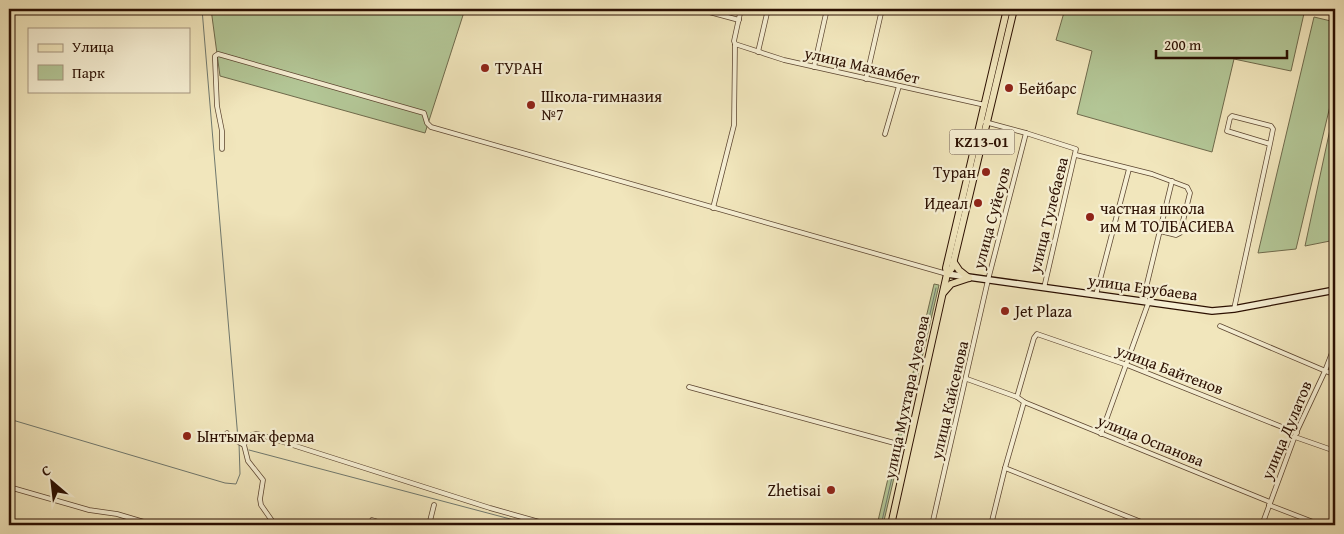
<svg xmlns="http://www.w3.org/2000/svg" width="1344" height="534" font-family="'Gentium Book Plus',serif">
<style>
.green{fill:#b3c696;stroke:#6f6a4c}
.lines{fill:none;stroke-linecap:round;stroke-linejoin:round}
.stream{stroke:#6f786e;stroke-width:1}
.street-casing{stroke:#5c4530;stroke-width:5.5}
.secondary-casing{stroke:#2b0f01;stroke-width:8}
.primary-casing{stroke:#2b0f01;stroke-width:8}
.street{stroke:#f6efd3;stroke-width:4}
.secondary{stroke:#f6efd3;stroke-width:5.5}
.primary{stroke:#f1e6bc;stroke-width:6}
.poi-dot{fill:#8f2418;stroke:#f6efd3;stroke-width:2}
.labels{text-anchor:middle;stroke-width:4.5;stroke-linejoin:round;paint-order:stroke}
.shield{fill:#f6efd3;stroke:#685240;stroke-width:1}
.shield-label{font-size:15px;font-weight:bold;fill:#2b0f01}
.street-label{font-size:16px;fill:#2b0f01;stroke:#f6efd3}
.poi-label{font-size:16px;fill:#2b0f01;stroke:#f6efd3;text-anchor:start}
</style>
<rect width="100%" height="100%" fill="#f1e6bc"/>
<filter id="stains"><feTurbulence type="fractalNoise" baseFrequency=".004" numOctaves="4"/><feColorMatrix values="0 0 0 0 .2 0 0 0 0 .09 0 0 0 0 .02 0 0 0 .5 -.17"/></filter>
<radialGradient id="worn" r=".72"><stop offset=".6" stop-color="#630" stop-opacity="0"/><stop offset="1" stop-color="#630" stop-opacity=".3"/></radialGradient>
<g class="green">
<path d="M211 9H465L425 133 220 76Z"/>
<path d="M1065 9H1305L1291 71 1234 59 1212 152 1077 114 1092 51 1056 40Z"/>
<path d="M1314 17 1335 22V85L1296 249 1258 253Z"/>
<path d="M1335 106V240L1305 246Z"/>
<path d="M934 284 939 285 883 525H877Z"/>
</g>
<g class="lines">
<g class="stream">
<path d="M202 9 238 439"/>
<path d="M9 419 225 483 236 484 240 474 239 443"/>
<path d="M249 450 533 525"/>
<path d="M881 525 936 288"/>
</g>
<g class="street-casing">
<g id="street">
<path d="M698 9 739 20"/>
<path d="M735 44 784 60 985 105"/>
<path d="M758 52 768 9"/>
<path d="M814 67 827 9"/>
<path d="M866 79 882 9"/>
<path d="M985 122 1026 133 1076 149 1044 288"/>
<path d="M885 134 899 86"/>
<path d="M222 149V131L217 106 215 60V56L218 54 424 113 427 123 431 127 947 274"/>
<path d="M1076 155 1152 174 1187 187 1190 193 1180 233 1176 235 1160 231"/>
<path d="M713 208 734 125 735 44 734 41 741 9"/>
<path d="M1096 295 1129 169"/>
<path d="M1143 300 1172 181"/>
<path d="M1234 309 1270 144 1227 131 1230 118 1232 116 1271 126 1273 129 1270 144"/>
<path d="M1220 326 1335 375"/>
<path d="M967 379 1017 397"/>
<path d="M689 387 909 447"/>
<path d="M1024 402 1270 502"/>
<path d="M227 433 228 436 244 445 248 461 263 480 260 499 261 505 275 525"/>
<path d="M1101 434 1149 301"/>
<path d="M1295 437 1335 451"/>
<path d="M244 445C247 437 250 434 258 434L490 508 550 525"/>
<path d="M1005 468 1149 525"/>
<path d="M9 487 89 510 117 514 154 525"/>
<path d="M1269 505 1321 525"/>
<path d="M372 520 388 525"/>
<path d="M429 525 434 505"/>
<path d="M932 525 988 280 1026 133"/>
<path d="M991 525 1005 468 1024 402 1017 397 1034 338 1037 334 1127 365 1297 433"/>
<path d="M1262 525 1296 433 1325 371 1335 345"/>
</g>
</g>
<g class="secondary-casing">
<path id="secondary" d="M947 274 1212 311 1234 309 1335 290"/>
</g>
<g class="primary-casing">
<g id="primary">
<path d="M953 261 959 270 969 278"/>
<path d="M947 274 952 268 1014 9"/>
<path d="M944 292 951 284 969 278"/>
<path d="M891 525 947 274 946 268 1007 9"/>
</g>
</g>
<use href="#street" class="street"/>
<use href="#secondary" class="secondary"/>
<use href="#primary" class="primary"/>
</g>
<g class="poi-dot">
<circle cx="485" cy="68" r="5"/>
<circle cx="1009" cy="88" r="5"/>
<circle cx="531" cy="105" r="5"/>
<circle cx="986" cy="172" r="5"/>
<circle cx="978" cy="203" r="5"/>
<circle cx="1090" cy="217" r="5"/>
<circle cx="1005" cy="311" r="5"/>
<circle cx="187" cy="436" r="5"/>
<circle cx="831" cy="490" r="5"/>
</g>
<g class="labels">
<rect class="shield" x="949.5" y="129.5" width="65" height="25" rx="4"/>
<g class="shield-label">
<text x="982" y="147">KZ13-01</text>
</g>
<g class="street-label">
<text transform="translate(862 65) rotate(13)" y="6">улица Махамбет</text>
<text transform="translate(1048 215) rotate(-76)" y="6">улица Тулебаева</text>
<text transform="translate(991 218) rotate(-75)" y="6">улица Суйеуов</text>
<text transform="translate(1143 287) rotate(8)" y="6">улица Ерубаева</text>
<text transform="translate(1170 369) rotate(21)" y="6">улица Байтенов</text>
<text transform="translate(906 397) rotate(-78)" y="6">улица Мухтара Ауезова</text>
<text transform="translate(949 400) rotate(-77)" y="6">улица Кайсенова</text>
<text transform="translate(1286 430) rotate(-67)" y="6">улица Дулатов</text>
<text transform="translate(1151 440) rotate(22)" y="6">улица Оспанова</text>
</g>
<g class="poi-label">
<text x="495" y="74">ТУРАН</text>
<text x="1019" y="94">Бейбарс</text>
<text x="541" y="102">Школа-гимназия<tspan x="541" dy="18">№7</tspan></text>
<text x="976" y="178" text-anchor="end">Туран</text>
<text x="968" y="209" text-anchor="end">Идеал</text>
<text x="1100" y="214">частная школа<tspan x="1100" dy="18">им М ТОЛБАСИЕВА</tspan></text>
<text x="1015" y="317">Jet Plaza</text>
<text x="197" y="442">Ынтымак ферма</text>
<text x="821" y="496" text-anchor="end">Zhetisai</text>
</g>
</g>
<rect width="1344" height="534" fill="none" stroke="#f1e6bc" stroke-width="30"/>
<rect x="10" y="10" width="1324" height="514" fill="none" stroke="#2b0f01" stroke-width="2.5"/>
<rect x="15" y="15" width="1314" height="504" fill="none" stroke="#2b0f01"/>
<rect x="28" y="28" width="162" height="65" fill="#f6efd3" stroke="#a5957f"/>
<rect x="38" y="44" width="25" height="8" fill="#f1e6bc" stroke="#a5957f"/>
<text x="72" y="52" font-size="15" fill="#2b0f01">Улица</text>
<rect x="38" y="65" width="25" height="15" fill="#b3c696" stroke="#a5957f"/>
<text x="72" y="78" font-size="15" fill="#2b0f01">Парк</text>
<g transform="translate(52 482) rotate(332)" stroke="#f6efd3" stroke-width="4" paint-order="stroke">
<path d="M0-4L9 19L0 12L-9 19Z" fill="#2b0f01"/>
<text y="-8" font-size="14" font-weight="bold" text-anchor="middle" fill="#2b0f01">С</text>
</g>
<path d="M1156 50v8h131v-8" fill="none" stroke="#2b0f01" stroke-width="2.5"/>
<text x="1164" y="50" font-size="15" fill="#2b0f01" stroke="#f6efd3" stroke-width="4" paint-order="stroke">200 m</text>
<rect width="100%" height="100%" filter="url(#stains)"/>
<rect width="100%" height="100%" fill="url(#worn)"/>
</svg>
